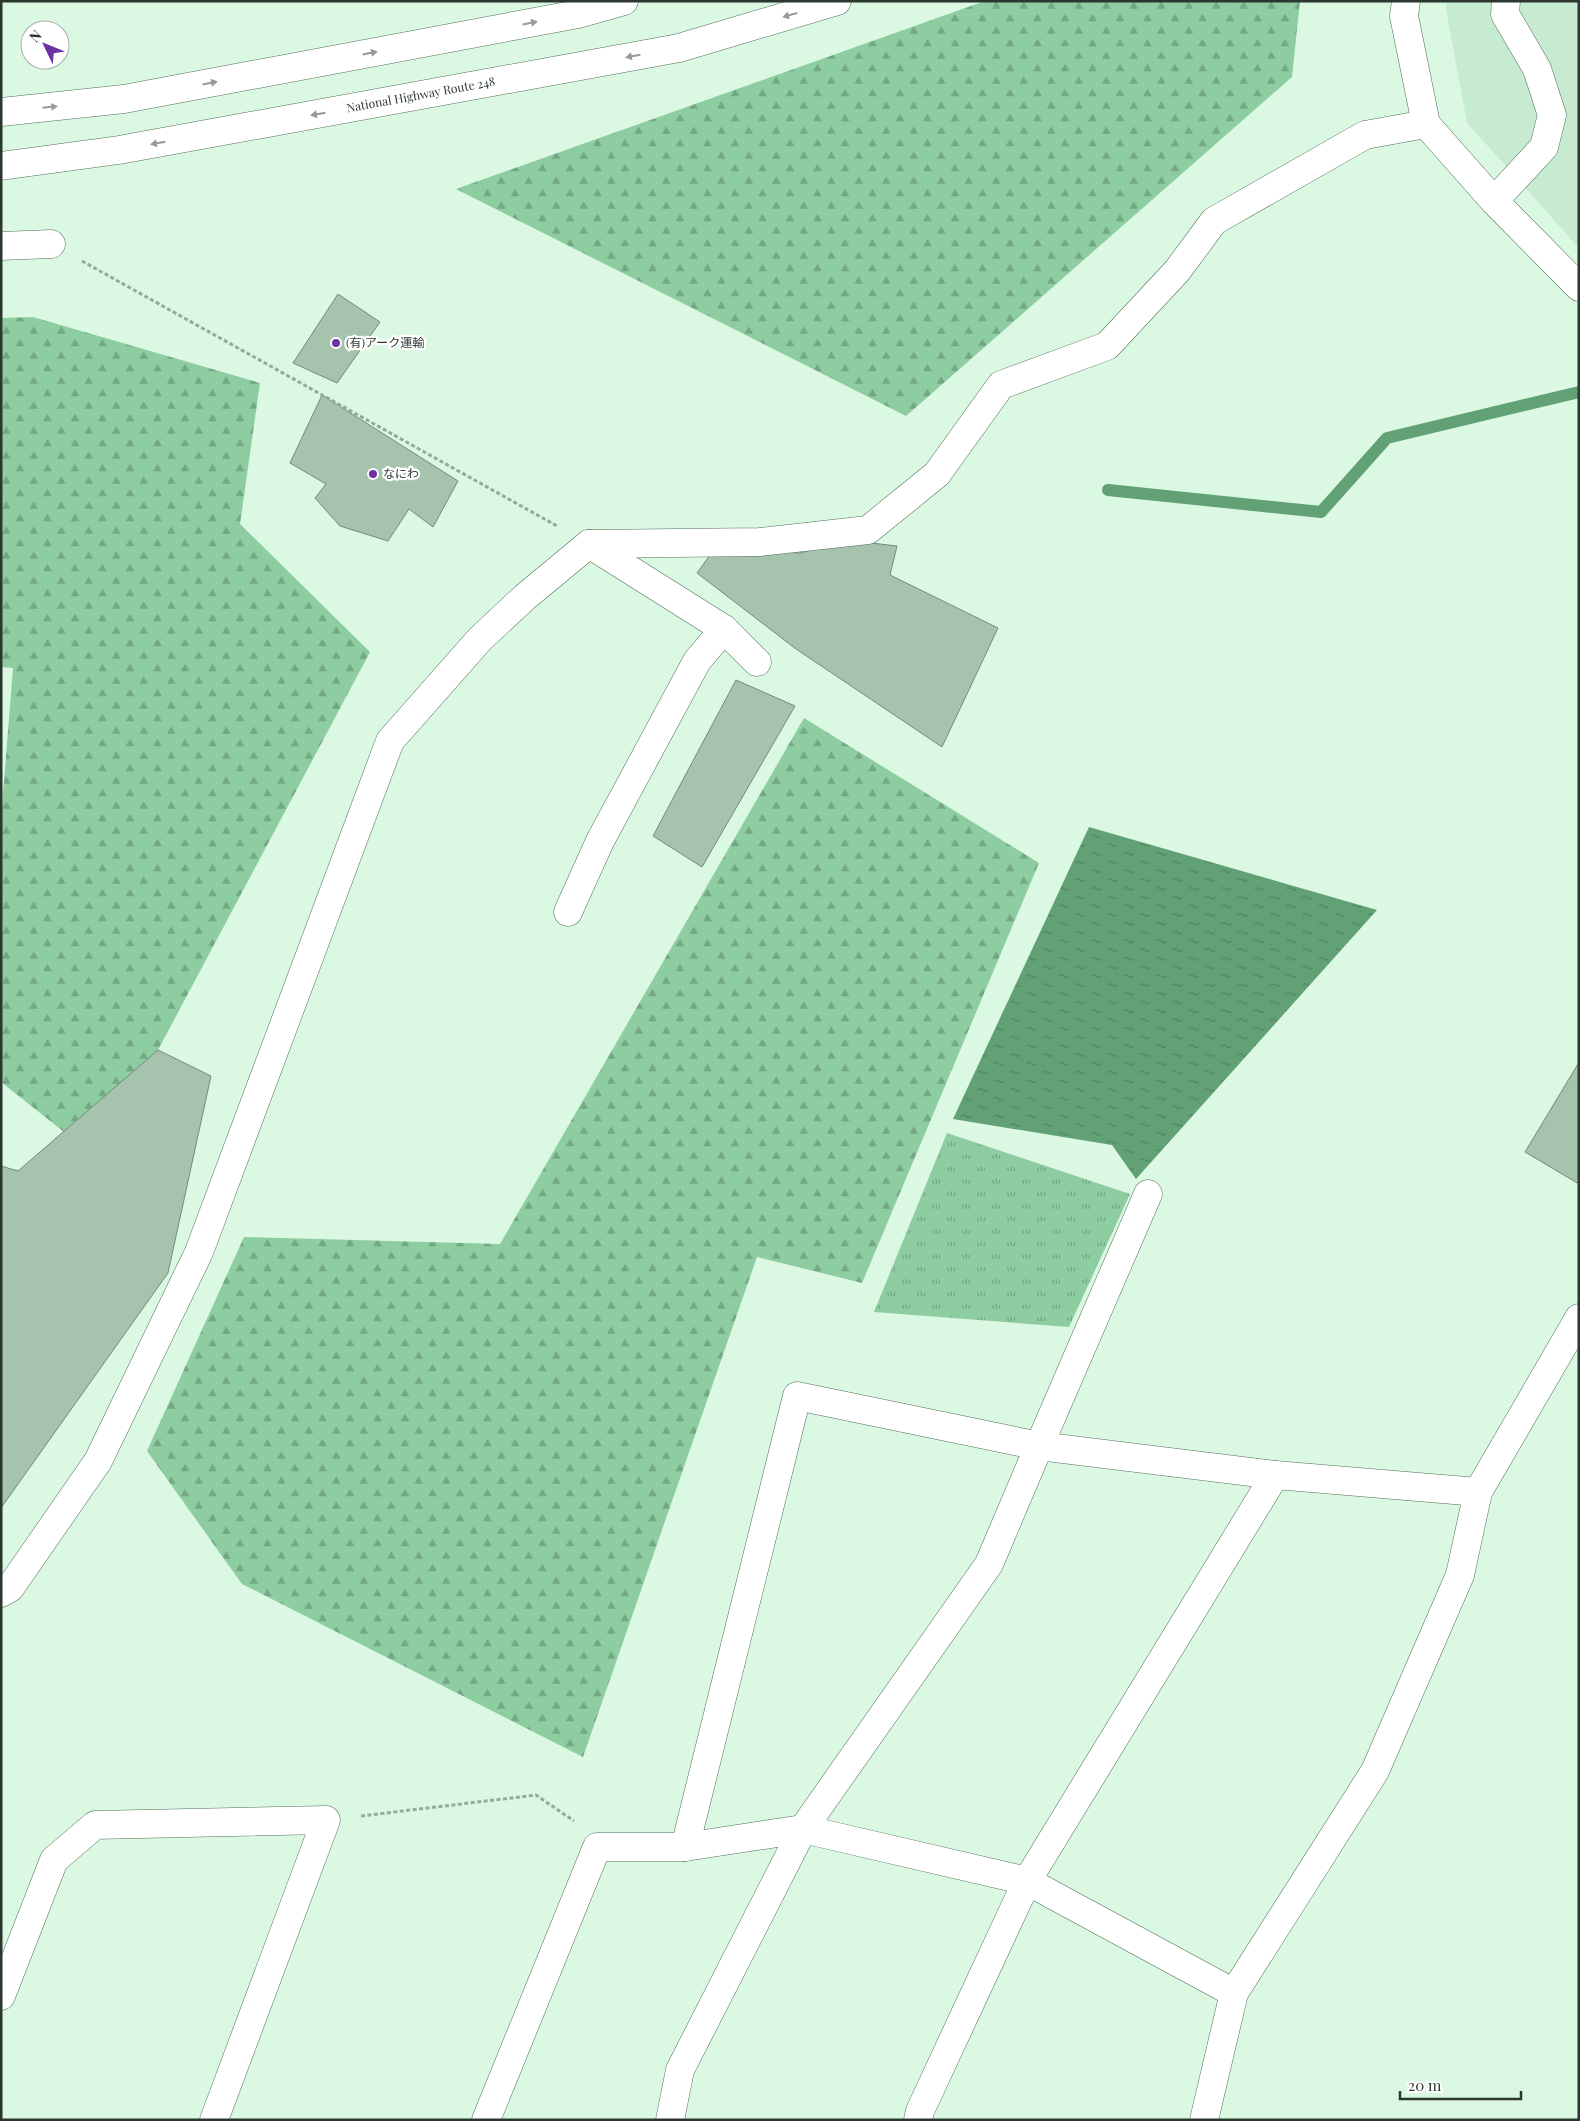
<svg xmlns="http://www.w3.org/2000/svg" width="1580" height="2121" font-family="'Playfair Display','Noto Sans JP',serif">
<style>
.built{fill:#c7ebd1}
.forest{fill:url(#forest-firs)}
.park{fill:url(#park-tufts)}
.water{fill:url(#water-ripples)}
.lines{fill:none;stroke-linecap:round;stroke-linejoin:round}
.stream{stroke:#62a076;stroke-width:12}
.building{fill:#a6c3ae;stroke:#718d79}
.minor-casing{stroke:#536e5b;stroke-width:29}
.highway-casing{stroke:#536e5b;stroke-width:29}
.path{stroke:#94ab9a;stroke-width:3;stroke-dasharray:4 2.5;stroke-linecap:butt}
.minor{stroke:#fff;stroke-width:28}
.highway{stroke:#fff;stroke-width:28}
.oneway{fill:#959b96}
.poi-dot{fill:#6d30a5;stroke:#fff;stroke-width:2}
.labels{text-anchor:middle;stroke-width:4.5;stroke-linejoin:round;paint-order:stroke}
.street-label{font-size:12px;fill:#2b372e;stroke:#fff}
.poi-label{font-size:12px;fill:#2b372e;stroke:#fff;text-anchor:start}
</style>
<defs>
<pattern id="forest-firs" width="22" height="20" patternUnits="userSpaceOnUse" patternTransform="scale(1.25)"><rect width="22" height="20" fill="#8ecda1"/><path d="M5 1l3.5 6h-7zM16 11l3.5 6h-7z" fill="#74a784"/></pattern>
<pattern id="park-tufts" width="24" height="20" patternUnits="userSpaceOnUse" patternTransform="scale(1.25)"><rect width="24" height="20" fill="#8ecda1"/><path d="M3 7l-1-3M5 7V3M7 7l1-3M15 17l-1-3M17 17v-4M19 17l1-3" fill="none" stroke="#74a784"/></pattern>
<pattern id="water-ripples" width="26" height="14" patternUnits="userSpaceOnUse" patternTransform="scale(1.25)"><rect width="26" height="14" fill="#62a076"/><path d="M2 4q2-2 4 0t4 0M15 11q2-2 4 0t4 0" fill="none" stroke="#518361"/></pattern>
</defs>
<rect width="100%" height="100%" fill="#daf8e2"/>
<path class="built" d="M1447 1H1579V248L1467 123 1446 9Z"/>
<g class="forest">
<path d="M985 1H1300L1292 77 906 416 456 189Z"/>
<path d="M33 317 260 383 240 524 370 652 158 1050 78 1143 1 1082V819L13 668 1 667V318Z"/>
<path d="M804 718 1039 863 862 1283 757 1257 583 1757 242 1584 147 1451 244 1237 500 1244Z"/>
</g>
<path class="park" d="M947 1133 1130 1194 1069 1327 874 1312Z"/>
<path class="water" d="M1089 827 1377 910 1136 1179 1112 1145 953 1119Z"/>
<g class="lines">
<path class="stream" d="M1108 490 1321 512 1387 438 1579 392"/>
</g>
<g class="building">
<path d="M338 294 380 322 337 383 293 363Z"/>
<path d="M322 395 458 481 433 527 409 509 388 541 340 526 315 498 326 484 290 463Z"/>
<path d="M845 540 897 546 890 575 998 628 942 747 796 649 697 573 715 548 800 553Z"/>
<path d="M736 680 795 706 702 867 653 836Z"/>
<path d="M158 1050 211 1076 168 1273 1 1508V1166L18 1171Z"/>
<path d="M1578 1064 1579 1065V1184L1525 1152Z"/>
</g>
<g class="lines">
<g class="minor-casing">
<g id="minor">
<path d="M1406 1 1404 16 1426 124 1494 201 1579 287"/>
<path d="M1494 201 1544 147 1552 115 1537 69 1505 14 1506 1"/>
<path d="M1 246 51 244"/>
<path d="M589 544 724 629 757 662"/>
<path d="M568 912 600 841 697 661 724 629"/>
<path d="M1 1593 10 1588 98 1461 199 1252 390 741 480 639 525 597 589 544 760 542 868 530 937 474 1001 385 1107 346 1177 271 1214 221 1365 135 1426 124"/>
<path d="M685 1847 797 1396 1039 1446 1148 1194"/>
<path d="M1 1996 54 1860 95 1825 326 1820 214 2120"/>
<path d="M486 2120 597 1847H685L803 1829 1027 1881 1234 1993"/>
<path d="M670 2120 680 2070 803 1829 989 1564 1039 1446 1275 1475 1478 1492"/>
<path d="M918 2120 920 2111 1027 1881 1275 1475"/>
<path d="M1204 2120 1234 1993 1375 1771 1460 1575 1478 1492 1579 1318"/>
</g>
</g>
<g class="highway-casing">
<g id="highway">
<path d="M1 112 124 99 578 14 624 1"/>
<path id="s1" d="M1 166 119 150 679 48 837 1"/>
</g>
</g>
<g class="path">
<path d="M82 261 557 526"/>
<path d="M361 1816 536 1795 574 1821"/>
</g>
<use href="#minor" class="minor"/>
<use href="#highway" class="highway"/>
</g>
<defs><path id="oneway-solid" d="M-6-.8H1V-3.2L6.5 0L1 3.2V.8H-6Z" transform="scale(1.25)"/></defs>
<g class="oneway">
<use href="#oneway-solid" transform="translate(790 15) rotate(164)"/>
<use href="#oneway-solid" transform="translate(530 23) rotate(-11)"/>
<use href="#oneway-solid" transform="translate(370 53) rotate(-11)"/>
<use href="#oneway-solid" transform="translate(633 56) rotate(170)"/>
<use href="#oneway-solid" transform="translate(210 83) rotate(-11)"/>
<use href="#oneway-solid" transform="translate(50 107) rotate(-6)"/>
<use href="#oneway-solid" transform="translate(318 114) rotate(170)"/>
<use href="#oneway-solid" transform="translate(158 143) rotate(170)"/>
</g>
<g class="poi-dot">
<circle cx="336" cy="343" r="5"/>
<circle cx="373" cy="474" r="5"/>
</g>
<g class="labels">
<g class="street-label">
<text dy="4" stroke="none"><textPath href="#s1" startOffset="426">National Highway Route 248</textPath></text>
</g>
<g class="poi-label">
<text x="346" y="347">(有)アーク運輸</text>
<text x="383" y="478">なにわ</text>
</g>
</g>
<rect width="1580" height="2121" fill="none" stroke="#2b372e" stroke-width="5"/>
<g transform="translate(45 45) rotate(313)"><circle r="24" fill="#ffffff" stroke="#aaafab"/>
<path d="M0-4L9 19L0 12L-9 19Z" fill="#6d30a5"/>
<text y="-8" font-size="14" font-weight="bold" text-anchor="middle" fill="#2b372e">N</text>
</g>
<path d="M1400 2091v8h121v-8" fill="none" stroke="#2b372e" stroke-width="2.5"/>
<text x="1408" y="2091" font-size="15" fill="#2b372e" stroke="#ffffff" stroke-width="4" paint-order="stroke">20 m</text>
</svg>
